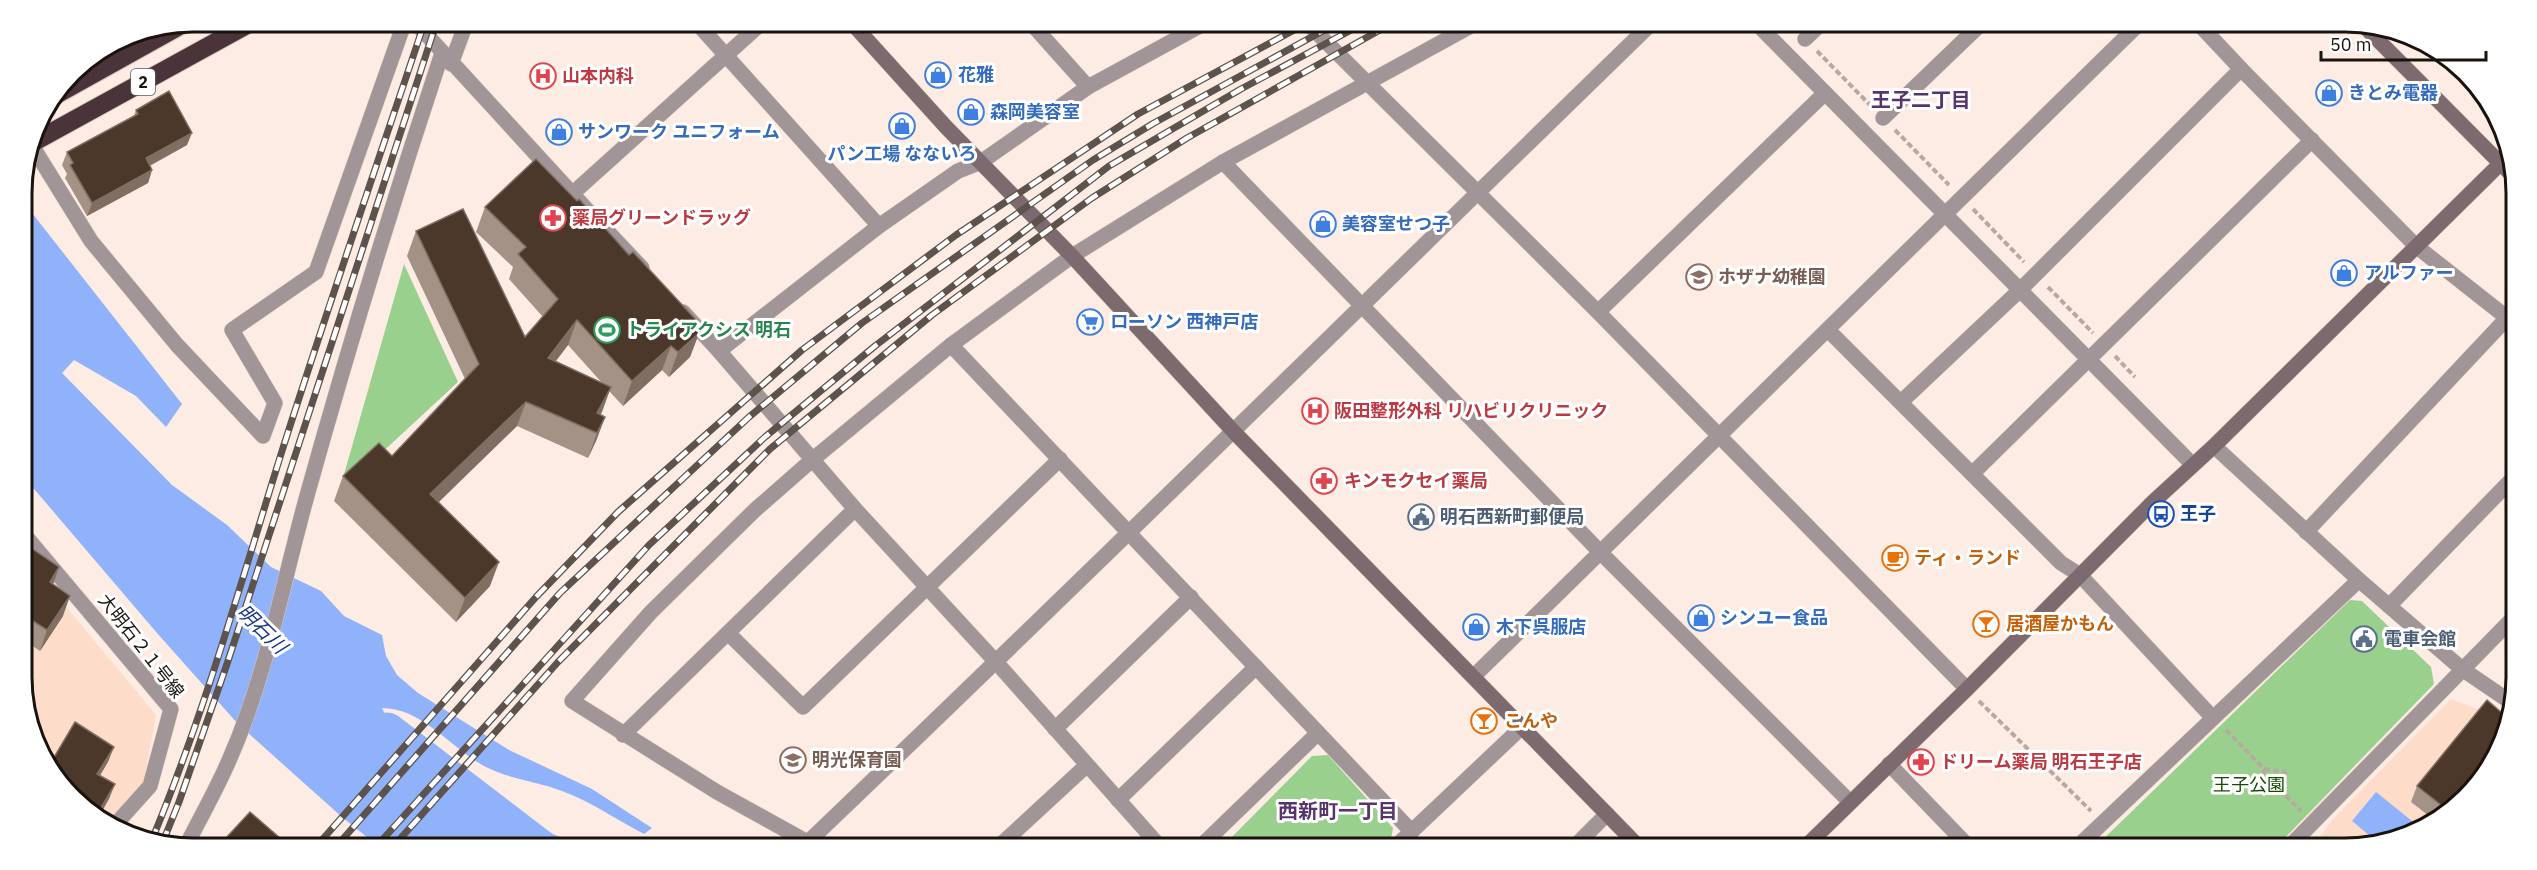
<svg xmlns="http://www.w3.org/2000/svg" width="2537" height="870" font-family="'IBM Plex Sans','Noto Sans JP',sans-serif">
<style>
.built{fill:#fdddca}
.green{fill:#9ad08d}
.water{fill:#90b2fa}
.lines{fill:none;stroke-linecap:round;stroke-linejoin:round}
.river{stroke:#90b2fa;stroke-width:39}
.street-casing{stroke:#d8c9c1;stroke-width:16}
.secondary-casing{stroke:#d8c9c1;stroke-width:16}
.highway-casing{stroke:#d8c9c1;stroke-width:20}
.path{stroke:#b7a9a2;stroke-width:4;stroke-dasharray:6 3;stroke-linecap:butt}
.street{stroke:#a19598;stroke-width:15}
.secondary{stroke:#7c6a6e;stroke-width:15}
.highway{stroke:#4a3339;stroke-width:18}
.rail-casing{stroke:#5d534c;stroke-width:7}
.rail{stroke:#fff;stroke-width:4.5;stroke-dasharray:14;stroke-linecap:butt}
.wall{fill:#a49287;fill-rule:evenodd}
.shaded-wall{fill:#806e62}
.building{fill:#4b382b;stroke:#806e62;stroke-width:1.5}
.labels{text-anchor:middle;stroke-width:6;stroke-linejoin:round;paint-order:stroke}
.shield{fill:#fff;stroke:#5f5956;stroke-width:1.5}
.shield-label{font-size:16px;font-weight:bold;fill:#1a120d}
.shop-label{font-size:18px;font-weight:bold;fill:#366cbe;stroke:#fff;text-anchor:start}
.health-label{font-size:18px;font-weight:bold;fill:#be3a42;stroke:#fff;text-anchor:start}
.education-label{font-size:18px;font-weight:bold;fill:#785e54;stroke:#fff;text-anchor:start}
.leisure-label{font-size:18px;font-weight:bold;fill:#27864d;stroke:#fff;text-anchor:start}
.transit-label{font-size:18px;font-weight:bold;fill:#164399;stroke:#fff;text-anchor:start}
.service-label{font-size:18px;font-weight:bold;fill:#4e5e75;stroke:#fff;text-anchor:start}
.food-label{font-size:18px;font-weight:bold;fill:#c56008;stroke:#fff;text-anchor:start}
.street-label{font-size:18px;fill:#1a120d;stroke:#fff}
.park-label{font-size:18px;fill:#164b04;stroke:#fff}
.neighbourhood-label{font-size:20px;font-weight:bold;fill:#58346d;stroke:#fff}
.water-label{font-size:20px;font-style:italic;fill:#183788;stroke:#fff}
.rim{fill:none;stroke:#1a120d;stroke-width:3}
</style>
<rect width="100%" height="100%" fill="#fcece3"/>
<g class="built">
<path d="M23 555 156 715 143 786 110 822 63 790 24 710Z"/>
<path d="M2451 699 2496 716 2508 726 2507 732 2448 814 2355 849H2312L2333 819Z"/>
</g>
<g class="green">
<path d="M404 264 458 382 349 483 341 485Z"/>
<path d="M2350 600 2362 601 2431 667 2434 684 2274 849H2093Z"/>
<path d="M1328 755 1393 828 1391 839 1381 849H1220L1312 756Z"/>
</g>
<g class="water">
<path d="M21 199 182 404 166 427 136 396 74 360 62 373 172 485 227 525 271 567 321 591 344 616 382 635 386 656 397 675 418 693 509 750 592 789 652 828 644 834C617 820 590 801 562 791 537 781 508 779 484 766 451 748 422 708 382 708L395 735 473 802 590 849H382L343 818 238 724 157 633 23 476Z"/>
<path d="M2376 792 2417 825 2376 841 2352 821Z"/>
</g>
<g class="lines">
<path class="river" d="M387 732 540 849"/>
<g class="street-casing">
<g id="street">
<path d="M414 21 590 213"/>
<path d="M695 21 879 226"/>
<path d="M1029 21 1088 87"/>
<path d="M1305 21 1598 312 1967 689"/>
<path d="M1754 21 2193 465"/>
<path d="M2196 21 2241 69 2416 246 2515 324"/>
<path d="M1805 39 1824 21"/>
<path d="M451 64 467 21"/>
<path d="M1883 118 1984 21"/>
<path d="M31 144 91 241 177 345 263 436 275 403 232 330 316 272 405 21"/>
<path d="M1223 162 1601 553 1850 802"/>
<path d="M572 194 764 21"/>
<path d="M607 231 642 268"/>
<path d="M683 312 719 351 855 509 996 662 1162 849"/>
<path d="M1598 312 1825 93"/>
<path d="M1828 330 2061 563 2080 575 2212 717"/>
<path d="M951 345 1412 832"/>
<path d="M719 351 879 226 958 171 981 162 1088 87 1209 21"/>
<path d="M1901 402 2020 290 2241 69"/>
<path d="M2214 446 2359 580 2462 669 2512 703"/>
<path d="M1972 474 2312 140"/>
<path d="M2306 532 2508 317"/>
<path d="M23 533 171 709 150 786 115 825"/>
<path d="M2389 606 2515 476"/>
<path d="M728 633 803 707 1060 459"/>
<path d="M1474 676 2142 21"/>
<path d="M1055 729 1191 597"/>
<path d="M623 735 855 509"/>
<path d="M1889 764 1971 849"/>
<path d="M1118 800 1256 667"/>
<path d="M807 843C1092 571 1372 295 1654 21"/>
<path d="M185 848C200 818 217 789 230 758 267 674 283 581 308 492 349 345 394 198 442 53"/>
<path d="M820 849 717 792 572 701 651 612 755 510 812 460 951 345 1072 256 1223 162 1480 21"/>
<path d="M996 849 1087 765"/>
<path d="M1198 849 1318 733"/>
<path d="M1393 849 1522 727"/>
<path d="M1572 849 1607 814"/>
<path d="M2075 849 2359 580"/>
<path d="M2287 849 2516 615"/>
</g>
</g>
<g class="secondary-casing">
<g id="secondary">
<path d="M850 21 946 127 1072 256 1234 432 1641 849"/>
<path d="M2362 24 2515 178"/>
<path d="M1803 849 1967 689 2153 502 2214 446 2508 156"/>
</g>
</g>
<g class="highway-casing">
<g id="highway">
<path d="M56 95 187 22"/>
<path d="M32 143 254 21"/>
</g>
</g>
<g class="path">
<path d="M1817 51 1871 106"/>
<path d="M1895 130 1949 185"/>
<path d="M1973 209 2024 262"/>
<path d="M2048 287 2093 333"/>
<path d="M2115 356 2135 377"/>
<path d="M1979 701 2091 811"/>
<path d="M2226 730 2264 769 2263 790 2284 794 2301 811"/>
<path d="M2264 769 2285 772 2284 794"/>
</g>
<use href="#street" class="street"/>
<use href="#secondary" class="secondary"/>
<use href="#highway" class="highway"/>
<g class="rail-casing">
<g id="rail">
<path d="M151 842C204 715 241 582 282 451 328 307 377 164 425 21"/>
<path d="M162 844 179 802 227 664 437 21"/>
<path d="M314 849 536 597 618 512 802 350 956 235 1138 114 1311 21"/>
<path d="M334 849 560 593 749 417 862 323 1093 160 1154 123 1341 21"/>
<path d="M374 849 649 545 765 437 875 346 1109 166 1241 89 1368 21"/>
<path d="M391 849 558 662 770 449 932 315 1092 198 1187 138 1396 21"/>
</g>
</g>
<use href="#rail" class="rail"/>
</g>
<g class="wall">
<path d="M136 110 187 145 150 166 152 170 148 183 87 216 65 178 67 174 62 165 67 152 134 116Z"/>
<path d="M485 207 629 255 697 321 694 328 699 333 690 357 669 377 662 370 623 406 609 391 600 414 605 417 596 441 588 458 517 426 439 502 490 586 456 622 334 501 343 476 392 456 465 379 407 256 416 231 525 337 543 317 509 279 513 267 476 232ZM568 345 603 384 556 361Z"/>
<path d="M23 552 53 584 63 616 40 651 24 640Z"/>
<path d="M2509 719 2448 814 2433 819 2411 802 2417 786Z"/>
<path d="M225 839 287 844 285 849H221Z"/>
</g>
<g class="shaded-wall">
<path d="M192 133 187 145 141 170 146 158Z"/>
<path d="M152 170 148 183 87 216 92 203Z"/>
<path d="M577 320 568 345 539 383 548 358Z"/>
<path d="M697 321 689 341 699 333 690 357 669 377 678 352 692 325Z"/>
<path d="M671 346 662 370 623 406 632 381Z"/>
<path d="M611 387 602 412 591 431 597 413Z"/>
<path d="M526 402 517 426 421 519 430 494Z"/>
<path d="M605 417 596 441 588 458 597 433Z"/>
<path d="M499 562 490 586 456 622 465 598Z"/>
<path d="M59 567 52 588 50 582Z"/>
<path d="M70 596 63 616 40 651 47 630Z"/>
<path d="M2502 739 2448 814 2444 815 2446 809Z"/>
<path d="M114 747 108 762 92 789 97 774Z"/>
<path d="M115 784 109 799 100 815 98 813Z"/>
</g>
<g class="building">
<path d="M169 91 192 133 146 158 152 170 92 203 70 165 73 163 67 152 138 114 136 110Z"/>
<path d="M536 159 577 201 579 199 629 255 633 252 697 321 692 325 699 333 678 352 671 346 632 381 577 320 548 358 611 387 597 413 605 417 597 433 526 402 430 494 499 562 465 598 343 476 379 443 392 456 479 364 416 231 463 209 525 337 558 299 518 254 526 247 485 207Z"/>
<path d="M28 546 59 567 50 582 70 596 47 630 27 617 24 622 23 552Z"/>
<path d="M2487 700 2509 719 2507 732 2446 809 2417 786Z"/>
<path d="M75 722 114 747 97 774 115 784 98 813 63 790 50 764Z"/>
<path d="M250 812 287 844 283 849H234L225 839Z"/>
</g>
<defs>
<g id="shop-ring" transform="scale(1.35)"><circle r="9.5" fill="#fff" stroke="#3f7fe0" stroke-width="1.5"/><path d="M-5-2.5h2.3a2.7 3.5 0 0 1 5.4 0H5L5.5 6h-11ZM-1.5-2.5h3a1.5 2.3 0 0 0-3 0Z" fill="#3f7fe0"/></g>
<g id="hospital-ring" transform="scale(1.35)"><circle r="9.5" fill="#fff" stroke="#e0444e" stroke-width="1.5"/><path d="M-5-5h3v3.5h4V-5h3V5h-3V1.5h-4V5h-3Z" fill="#e0444e"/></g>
<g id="pharmacy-ring" transform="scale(1.35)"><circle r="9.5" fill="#fff" stroke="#e0444e" stroke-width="1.5"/><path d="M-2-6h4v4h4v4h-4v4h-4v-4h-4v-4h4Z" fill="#e0444e"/></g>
<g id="school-ring" transform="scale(1.35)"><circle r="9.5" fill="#fff" stroke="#8d6e63" stroke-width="1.5"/><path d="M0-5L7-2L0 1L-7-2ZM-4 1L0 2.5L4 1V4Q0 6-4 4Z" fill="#8d6e63"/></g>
<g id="supermarket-ring" transform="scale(1.35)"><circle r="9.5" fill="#fff" stroke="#3f7fe0" stroke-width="1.5"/><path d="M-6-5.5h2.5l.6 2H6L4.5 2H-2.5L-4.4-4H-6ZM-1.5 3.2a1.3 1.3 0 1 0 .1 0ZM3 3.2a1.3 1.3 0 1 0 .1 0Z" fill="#3f7fe0"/></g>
<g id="stadium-ring" transform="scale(1.35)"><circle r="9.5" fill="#fff" stroke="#2e9e5b" stroke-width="1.5"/><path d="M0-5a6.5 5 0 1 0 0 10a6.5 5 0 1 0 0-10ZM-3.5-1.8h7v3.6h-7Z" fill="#2e9e5b"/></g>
<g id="bus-ring" transform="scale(1.35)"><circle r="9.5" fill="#fff" stroke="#1a4fb4" stroke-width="1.5"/><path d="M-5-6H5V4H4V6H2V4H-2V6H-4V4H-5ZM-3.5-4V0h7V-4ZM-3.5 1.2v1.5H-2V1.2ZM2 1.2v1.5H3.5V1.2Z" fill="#1a4fb4"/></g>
<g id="civic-ring" transform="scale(1.35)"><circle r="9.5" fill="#fff" stroke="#5c6f8a" stroke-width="1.5"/><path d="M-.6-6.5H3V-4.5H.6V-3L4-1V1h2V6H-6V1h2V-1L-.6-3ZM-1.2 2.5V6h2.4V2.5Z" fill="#5c6f8a"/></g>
<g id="cafe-ring" transform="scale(1.35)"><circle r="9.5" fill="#fff" stroke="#e8710a" stroke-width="1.5"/><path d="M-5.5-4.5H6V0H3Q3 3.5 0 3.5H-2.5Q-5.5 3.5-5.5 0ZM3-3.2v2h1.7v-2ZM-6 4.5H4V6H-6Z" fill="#e8710a"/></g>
<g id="bar-ring" transform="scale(1.35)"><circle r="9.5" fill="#fff" stroke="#e8710a" stroke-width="1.5"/><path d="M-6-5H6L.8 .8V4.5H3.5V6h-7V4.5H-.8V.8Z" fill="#e8710a"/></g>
</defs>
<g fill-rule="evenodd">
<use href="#shop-ring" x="938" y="75"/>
<use href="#hospital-ring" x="543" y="76"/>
<use href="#shop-ring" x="2329" y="93"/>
<use href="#shop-ring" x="971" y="112"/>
<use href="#shop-ring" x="902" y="126"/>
<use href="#shop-ring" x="559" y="132"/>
<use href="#pharmacy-ring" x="553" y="218"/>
<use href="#shop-ring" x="1323" y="224"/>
<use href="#shop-ring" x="2344" y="273"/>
<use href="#school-ring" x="1699" y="277"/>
<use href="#supermarket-ring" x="1090" y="322"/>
<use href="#stadium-ring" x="607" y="330"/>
<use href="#hospital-ring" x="1315" y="411"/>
<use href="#pharmacy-ring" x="1324" y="481"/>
<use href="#bus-ring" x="2161" y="514"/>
<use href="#civic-ring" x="1421" y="517"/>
<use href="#cafe-ring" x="1895" y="558"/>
<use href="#shop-ring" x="1701" y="618"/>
<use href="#bar-ring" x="1986" y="624"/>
<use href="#shop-ring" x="1476" y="627"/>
<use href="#civic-ring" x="2364" y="639"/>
<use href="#bar-ring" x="1484" y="721"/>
<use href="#school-ring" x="793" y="760"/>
<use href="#pharmacy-ring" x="1921" y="762"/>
</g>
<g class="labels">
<rect class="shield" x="131" y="69" width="24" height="26" rx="4.5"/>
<g class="shield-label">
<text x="143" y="88">2</text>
</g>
<g class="shop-label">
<text x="958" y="81">花雅</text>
<text x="2348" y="99">きとみ電器</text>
<text x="990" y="118">森岡美容室</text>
<text x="578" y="138">サンワーク ユニフォーム</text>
<text x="902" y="160" text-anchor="middle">パン工場 なないろ</text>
<text x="1342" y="230">美容室せつ子</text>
<text x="2364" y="279">アルファー</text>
<text x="1110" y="328">ローソン 西神戸店</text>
<text x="1720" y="624">シンユー食品</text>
<text x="1496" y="633">木下呉服店</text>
</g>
<g class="health-label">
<text x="562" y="82">山本内科</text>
<text x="572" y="224">薬局グリーンドラッグ</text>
<text x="1334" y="417">阪田整形外科 リハビリクリニック</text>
<text x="1344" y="487">キンモクセイ薬局</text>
<text x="1940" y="768">ドリーム薬局 明石王子店</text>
</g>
<g class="education-label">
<text x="1718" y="283">ホザナ幼稚園</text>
<text x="812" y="766">明光保育園</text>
</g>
<g class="leisure-label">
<text x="626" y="336">トライアクシス 明石</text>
</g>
<g class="transit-label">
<text x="2180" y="520">王子</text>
</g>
<g class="service-label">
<text x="1440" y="523">明石西新町郵便局</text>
<text x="2384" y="645">電車会館</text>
</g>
<g class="food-label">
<text x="1914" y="564">ティ・ランド</text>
<text x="2006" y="630">居酒屋かもん</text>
<text x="1504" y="727">こんや</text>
</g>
<g class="street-label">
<text transform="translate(141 646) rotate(52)" y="6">大明石２１号線</text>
</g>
<g class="park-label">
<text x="2249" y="791">王子公園</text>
</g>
<g class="neighbourhood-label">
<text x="1921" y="107">王子二丁目</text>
<text x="1338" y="818">西新町一丁目</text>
</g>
<g class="water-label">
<text transform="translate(262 629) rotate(44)" y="7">明石川</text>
</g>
</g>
<path d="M0 0H2537V870H0ZM193 32H2345A161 161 0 0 1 2506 193V677A161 161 0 0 1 2345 838H193A161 161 0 0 1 32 677V193A161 161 0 0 1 193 32Z" fill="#fff" fill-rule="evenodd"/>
<path class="rim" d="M193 32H2345A161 161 0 0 1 2506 193V677A161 161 0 0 1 2345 838H193A161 161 0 0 1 32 677V193A161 161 0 0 1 193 32Z"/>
<path d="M2321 51v9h165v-9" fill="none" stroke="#1a120d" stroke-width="3"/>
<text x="2330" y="51" font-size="18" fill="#1a120d" stroke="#ffffff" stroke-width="4.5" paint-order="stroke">50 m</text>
</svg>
